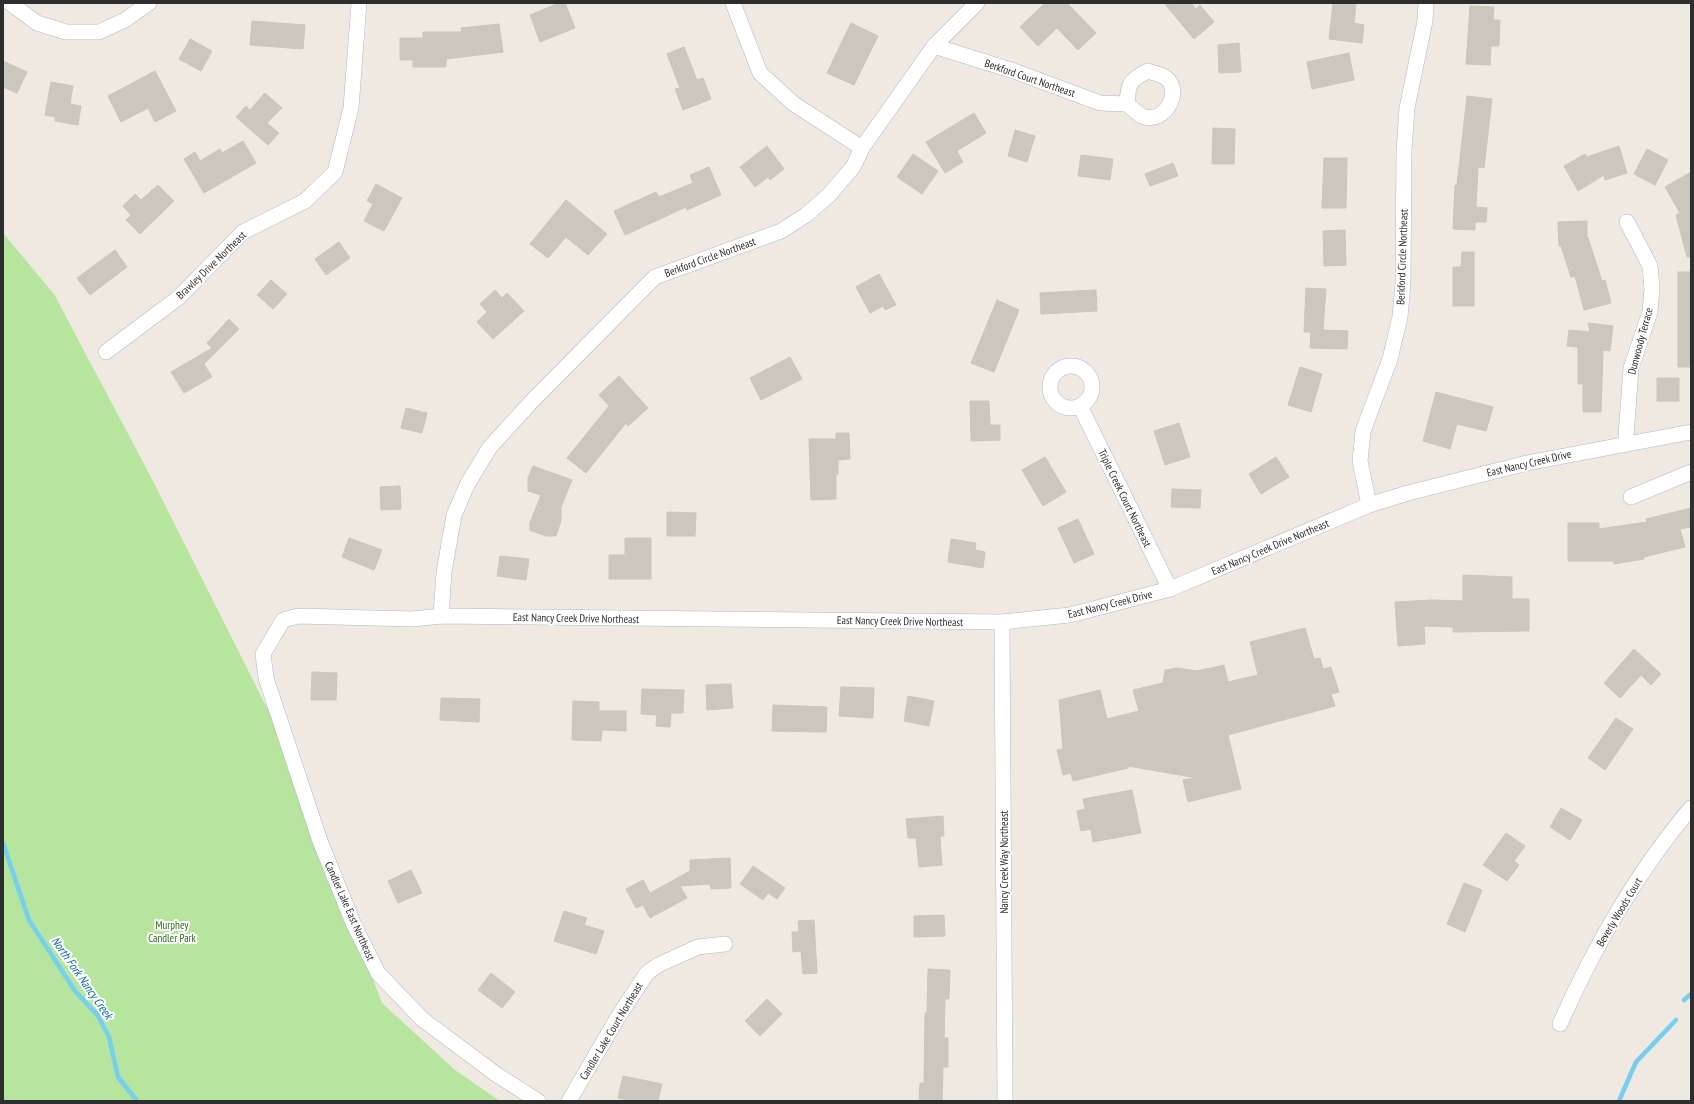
<svg xmlns="http://www.w3.org/2000/svg" width="1694" height="1104" font-family="'PT Sans Narrow',sans-serif">
<style>
.green{fill:#b6e59e}
.lines{fill:none;stroke-linecap:round;stroke-linejoin:round}
.stream{stroke:#75cff0;stroke-width:4.5}
.building{fill:#cbc7bf;stroke:#cbc5ba}
.street-casing{stroke:#b4b7c1;stroke-width:16}
.street{stroke:#fff;stroke-width:15}
.labels{text-anchor:middle;stroke-width:4;stroke-linejoin:round;paint-order:stroke}
.street-label{font-size:11px;fill:#2e2e2e;stroke:#fff}
.park-label{font-size:11px;fill:#2c6e1b;stroke:#fff}
.water-label{font-size:12px;font-style:italic;fill:#0d6fa3;stroke:#fff}
</style>
<rect width="100%" height="100%" fill="#efe9e1"/>
<path class="green" d="M3 233 54 294 154 483 269 712 382 1003 455 1070 500 1101H3Z"/>
<g class="lines">
<g class="stream">
<path d="M3 843 29 920 75 991 98 1016 109 1037 118 1077 137 1101"/>
<path d="M1684 1000 1691 994"/>
<path d="M1619 1101 1636 1062 1676 1020"/>
</g>
</g>
<g class="building">
<path d="M559 3H565L575 28 540 42 530 15Z"/>
<path d="M1045 3H1067L1096 33 1078 50 1057 28 1038 46 1020 27Z"/>
<path d="M1164 3H1191L1196 9 1200 5 1214 22 1194 39Z"/>
<path d="M1333 3H1356L1354 23 1364 25 1362 43 1329 39Z"/>
<path d="M1470 6 1494 7 1493 20H1500L1499 46H1491L1490 65 1466 64Z"/>
<path d="M252 21 305 25 303 49 250 45Z"/>
<path d="M851 23 878 36 854 85 827 73Z"/>
<path d="M499 24 503 52 446 59V67H413V60H400V38H423V32H462L461 28Z"/>
<path d="M190 39 212 51 201 71 179 59Z"/>
<path d="M1239 43 1241 72 1219 73 1218 45Z"/>
<path d="M684 47 697 80 703 78 711 99 683 110 675 89 680 88 667 54Z"/>
<path d="M1349 53 1354 80 1312 89 1307 62Z"/>
<path d="M3 61 27 72 17 93 3 87Z"/>
<path d="M155 71 176 111 155 122 148 108 121 122 108 96Z"/>
<path d="M51 82 73 86 70 104 81 106 78 125 55 121V117L45 115Z"/>
<path d="M265 93 282 108 267 123 279 133 268 145 236 117 246 106 250 110Z"/>
<path d="M1467 96 1492 99 1484 168 1478 167 1476 207 1487 208 1486 222H1475V230L1453 229 1455 185H1457Z"/>
<path d="M974 113 986 133 957 151 963 162 945 173 926 142Z"/>
<path d="M1213 128 1235 129 1234 164H1212Z"/>
<path d="M1015 130 1035 136 1027 162 1008 156Z"/>
<path d="M243 141 256 163 204 193 184 159 195 152 200 161 220 149 222 153Z"/>
<path d="M767 146 784 169 770 180 768 177 755 187 740 167Z"/>
<path d="M1619 146 1627 173 1605 180 1604 175 1578 191 1564 166 1585 154 1587 157Z"/>
<path d="M1647 149 1668 160 1655 185 1634 174Z"/>
<path d="M913 154 938 171 922 194 897 177Z"/>
<path d="M1081 155 1113 159 1110 180 1078 176Z"/>
<path d="M1324 158H1347L1346 208H1322Z"/>
<path d="M1173 163 1178 176 1150 186 1145 174Z"/>
<path d="M709 167 721 195 687 210 686 207 625 235 614 211 656 192 659 197 693 183 690 175Z"/>
<path d="M1691 172V257H1687L1676 215 1680 213 1665 187Z"/>
<path d="M376 184 402 198 384 231 364 221 373 204 367 201Z"/>
<path d="M158 185 174 201 140 234 126 220 131 215 123 206 135 194 141 200Z"/>
<path d="M566 200 607 234 588 255 566 237 548 258 530 244Z"/>
<path d="M1587 221V235L1602 281 1605 280 1611 303 1584 310 1575 276 1571 277 1561 246H1559L1558 222Z"/>
<path d="M1345 230 1346 265 1324 266 1323 231Z"/>
<path d="M339 242 350 258 326 275 315 259Z"/>
<path d="M115 250 127 267 90 295 77 278Z"/>
<path d="M1462 252H1474V306H1453V267H1461Z"/>
<rect x="1678" y="272" width="13" height="95"/>
<path d="M879 274 896 305 885 310 883 306 870 313 856 287Z"/>
<path d="M271 280 287 294 273 309 257 295Z"/>
<path d="M1306 288 1326 289 1323 330 1348 331 1347 349 1310 348 1311 332H1304Z"/>
<path d="M495 290 502 298 507 293 524 311 493 339 477 322 487 312 480 304Z"/>
<path d="M1096 290 1097 311 1041 314 1040 293Z"/>
<path d="M997 300 1019 310 994 372 971 363Z"/>
<path d="M229 319 239 329 204 364 212 377 184 393 171 372 212 348 207 343Z"/>
<path d="M1588 323 1613 326 1610 351 1603 350 1601 412H1583V384H1578V347L1567 346 1569 330 1590 332Z"/>
<path d="M790 357 802 379 761 400 750 378Z"/>
<path d="M1300 367 1322 374 1311 412 1288 405Z"/>
<path d="M619 376 648 408 628 426 626 423 586 473 567 458 609 406 599 395Z"/>
<rect x="1657" y="378" width="22" height="23"/>
<path d="M1436 392 1493 407 1486 431 1457 424 1450 449 1423 441Z"/>
<path d="M970 401H989L990 425H1000V440L971 441Z"/>
<path d="M406 408 427 413 422 433 401 428Z"/>
<path d="M1179 423 1190 457 1165 465 1154 431Z"/>
<path d="M836 433H849L850 459 838 460V474H836V499L811 500 809 439H836Z"/>
<path d="M1045 457 1066 492 1043 506 1022 470Z"/>
<path d="M1276 457 1289 477 1261 494 1249 474Z"/>
<path d="M533 466 572 480 561 507V521L556 536H546L530 530V523L541 495 528 491V478Z"/>
<path d="M400 486 401 509 381 510 380 487Z"/>
<path d="M1172 489 1201 490 1200 508 1171 507Z"/>
<path d="M1691 508V527L1680 529 1685 547 1644 557V559L1614 564V561H1568V523H1599V529L1647 522 1646 519Z"/>
<path d="M667 512 696 513 695 536H667Z"/>
<path d="M1078 519 1094 554 1074 563 1058 528Z"/>
<path d="M349 538 382 550 374 570 342 557Z"/>
<path d="M625 538H651V579H609V555H625Z"/>
<path d="M951 539 976 543 975 550 985 552 983 568 948 562Z"/>
<path d="M500 556 529 559 526 580 497 576Z"/>
<path d="M1463 575 1512 577V599H1529V631L1453 632V627L1424 626 1425 644 1398 646 1395 602 1432 600 1463 601Z"/>
<path d="M1305 628 1314 659 1320 658 1323 669 1331 667 1339 692 1331 694 1335 706 1228 735 1241 789 1188 802 1183 780 1197 778 1128 766V768L1073 781 1071 773 1063 775 1057 750 1063 749 1059 700 1100 690 1107 719 1139 711 1133 690 1163 683 1165 670 1178 668 1197 671 1224 665 1228 682 1258 675 1250 642Z"/>
<path d="M1634 649 1661 674 1651 685 1641 675 1620 698 1604 683Z"/>
<path d="M312 672 337 673 336 700H311Z"/>
<path d="M731 684 733 708 707 710 706 685Z"/>
<path d="M841 687 874 688 873 718 839 716Z"/>
<path d="M642 689 684 690 683 713H671L670 727 656 726 657 715 641 714Z"/>
<path d="M908 696 934 701 929 726 904 721Z"/>
<path d="M441 698 480 699 479 722 440 720Z"/>
<path d="M573 701 599 702V711H626V731L602 730 601 741 572 740Z"/>
<path d="M773 705 827 707 826 732 772 731Z"/>
<path d="M1616 718 1633 729 1605 770 1588 758Z"/>
<path d="M1132 790 1141 833 1093 842 1091 829 1081 831 1077 811 1085 809 1083 799Z"/>
<path d="M1561 808 1582 820 1570 840 1550 827Z"/>
<path d="M943 816 944 836H940L942 865 919 867 916 838H908L906 819Z"/>
<path d="M1506 833 1525 846 1514 861 1519 865 1507 881 1483 865Z"/>
<path d="M730 858 731 888 711 889 710 884 680 886 687 898 650 918 643 905 636 908 626 889 643 880 650 893 690 871V860Z"/>
<path d="M753 866 785 888 777 899 768 893 763 900 740 884Z"/>
<path d="M411 870 422 893 398 903 388 881Z"/>
<path d="M1464 883 1482 890 1465 932 1447 924Z"/>
<path d="M564 911 587 918 584 925 604 931 596 954 554 941Z"/>
<path d="M944 915 945 936 914 937V916Z"/>
<path d="M814 920 817 973 803 974 801 951 793 952 792 932H799L798 921Z"/>
<path d="M928 969 950 970 949 999H945L944 1038H948V1067H943L942 1101H919L920 1083H924L925 1013H927Z"/>
<path d="M491 973 515 992 502 1008 478 990Z"/>
<path d="M767 999 782 1014 760 1036 745 1021Z"/>
<path d="M623 1076 662 1084 658 1101H633L618 1098Z"/>
</g>
<g class="lines">
<g class="street-casing">
<g id="street">
<path d="M10 3 37 23 66 32H99L125 20 149 3"/>
<path d="M733 3 760 73 794 104 862 148"/>
<path d="M934 46 1014 71 1100 103 1127 104C1128 84 1129 80 1148 71 1153 73 1159 74 1163 76 1185 87 1166 126 1142 116 1137 113 1132 108 1127 104"/>
<path d="M106 352 178 298 243 232 305 201 335 172 351 108 359 3"/>
<circle cx="1071" cy="387" r="21"/>
<path d="M1080 406 1170 589"/>
<path d="M1627 443 1626 436 1631 368 1650 312 1652 288 1650 266 1627 222"/>
<path d="M1631 497 1691 472"/>
<path d="M1369 505 1360 461 1363 431 1390 359 1400 317 1403 283 1404 150 1407 108 1425 21 1426 3"/>
<path d="M441 616 444 572 454 515 468 483 490 447 534 399 655 277 781 231 806 215 829 195 853 167 862 148 934 46 977 3"/>
<path d="M1002 622 1005 1101"/>
<path d="M1560 1024C1593 949 1638 870 1691 808"/>
<path d="M538 1101 497 1075 422 1019 378 973 354 925 320 841 266 678 263 654 283 620 298 616 412 619 441 616 1002 622 1070 615 1170 589 1369 505 1408 493 1527 463 1691 432"/>
<path d="M569 1101 618 1017 647 973 658 965 698 947 725 944"/>
</g>
</g>
<use href="#street" class="street"/>
</g>
<g class="labels">
<g class="street-label">
<text transform="translate(1030 78) rotate(19)" y="4">Berkford Court Northeast</text>
<text transform="translate(710 257) rotate(-20)" y="4">Berkford Circle Northeast</text>
<text transform="translate(1402 257) rotate(-88)" y="4">Berkford Circle Northeast</text>
<text transform="translate(211 265) rotate(-44)" y="4">Brawley Drive Northeast</text>
<text transform="translate(1640 341) rotate(-75)" y="4">Dunwoody Terrace</text>
<text transform="translate(1529 463) rotate(-13)" y="4">East Nancy Creek Drive</text>
<text transform="translate(1125 498) rotate(64)" y="4">Triple Creek Court Northeast</text>
<text transform="translate(1270 547) rotate(-23)" y="4">East Nancy Creek Drive Northeast</text>
<text transform="translate(1110 604) rotate(-14)" y="4">East Nancy Creek Drive</text>
<text transform="translate(576 618) rotate(1)" y="4">East Nancy Creek Drive Northeast</text>
<text transform="translate(900 621) rotate(1)" y="4">East Nancy Creek Drive Northeast</text>
<text transform="translate(1004 862) rotate(-90)" y="4">Nancy Creek Way Northeast</text>
<text transform="translate(350 911) rotate(66)" y="4">Candler Lake East Northeast</text>
<text transform="translate(1619 912) rotate(-59)" y="4">Beverly Woods Court</text>
<text transform="translate(611 1031) rotate(-59)" y="4">Candler Lake Court Northeast</text>
</g>
<g class="park-label">
<text x="172" y="929">Murphey<tspan x="172" dy="13">Candler Park</tspan></text>
</g>
<g class="water-label">
<text transform="translate(82 978) rotate(55)" y="4">North Fork Nancy Creek</text>
</g>
</g>
<rect width="1694" height="1104" fill="none" stroke="#2e2e2e" stroke-width="8"/>
</svg>
